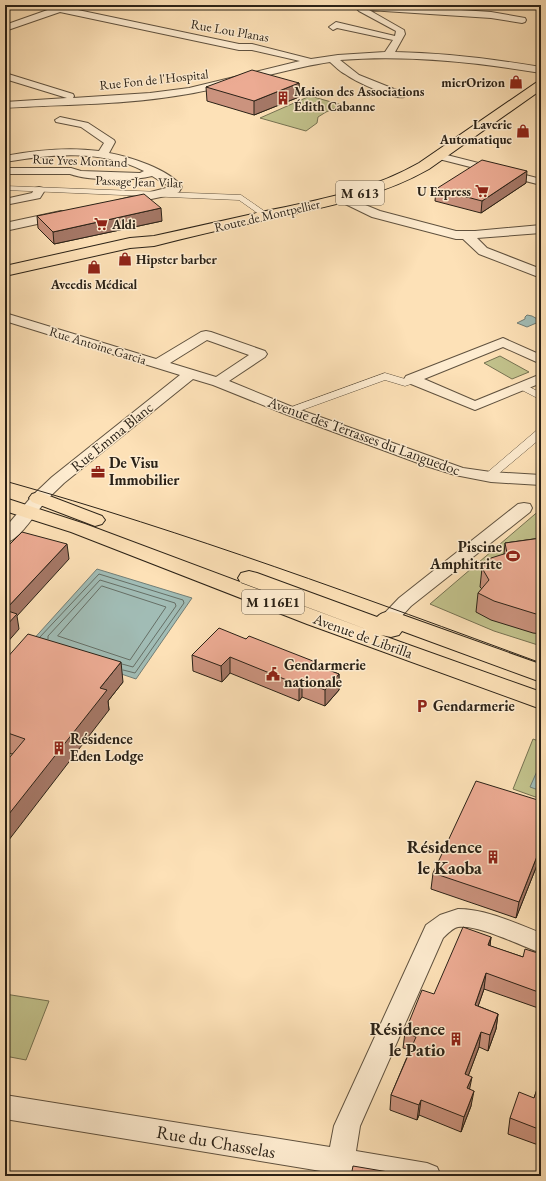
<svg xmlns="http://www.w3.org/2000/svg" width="546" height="1181" font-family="'EB Garamond',serif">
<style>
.green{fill:#c2c28c;stroke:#767252}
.water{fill:#a1bcb5;stroke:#727e76}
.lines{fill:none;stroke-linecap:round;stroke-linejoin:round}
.shore{stroke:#666f66;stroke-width:1}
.pedestrian-casing{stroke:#60523f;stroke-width:1}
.minor-casing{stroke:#60523f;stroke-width:2}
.primary-casing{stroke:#2b2217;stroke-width:2}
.pedestrian{fill:#feecd0;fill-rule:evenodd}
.minor{fill:#feecd0;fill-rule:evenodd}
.primary{fill:#fde1b7;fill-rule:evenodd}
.tram{stroke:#2b2217;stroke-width:1}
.wall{fill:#cb937e;stroke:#2b2217}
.shaded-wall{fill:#a57867;stroke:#2b2217}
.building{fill:#ecab93;stroke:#2b2217}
.labels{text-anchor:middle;stroke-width:3;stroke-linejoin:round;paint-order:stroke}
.far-street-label{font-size:13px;fill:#2b2217;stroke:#feecd0}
.far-poi-label{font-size:13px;font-weight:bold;fill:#2b2217;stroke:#feecd0;text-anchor:end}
.shield{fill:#feecd0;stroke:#6a5f4e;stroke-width:1}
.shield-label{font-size:14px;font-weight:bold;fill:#2b2217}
.street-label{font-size:15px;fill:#2b2217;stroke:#feecd0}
.poi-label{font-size:15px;font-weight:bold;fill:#2b2217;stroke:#feecd0;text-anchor:start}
.near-poi-label{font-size:18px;font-weight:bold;fill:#2b2217;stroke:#feecd0;text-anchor:end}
.near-street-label{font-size:18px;fill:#2b2217;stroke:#feecd0}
</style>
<rect width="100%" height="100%" fill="#fde1b7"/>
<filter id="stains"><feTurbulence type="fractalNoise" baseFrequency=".005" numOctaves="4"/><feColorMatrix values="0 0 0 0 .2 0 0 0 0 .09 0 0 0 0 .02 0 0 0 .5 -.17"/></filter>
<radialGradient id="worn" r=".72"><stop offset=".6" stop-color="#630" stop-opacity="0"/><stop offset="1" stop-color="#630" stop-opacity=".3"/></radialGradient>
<g class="green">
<path d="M310 96 342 105 326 112 318 117 317 123 306 131 260 118Z"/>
<path d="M500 356 529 372 512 379 484 363Z"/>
<path d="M541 509V646L494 631 430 604Z"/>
<path d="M533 739 541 742V799L513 789Z"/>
<path d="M5 994 49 1001 26 1060 5 1056Z"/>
</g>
<g class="water">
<path d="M527 315 532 316 541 321 527 327 517 323 525 319V317Z"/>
<path d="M97 569 192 598 136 679 30 643Z"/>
<path d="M541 762V791L530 787Z"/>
</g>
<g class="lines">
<g class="shore">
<path d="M102 586 166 607 130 660 58 636Z"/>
<path d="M40 637 99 574 183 600 184 603 135 673 123 670"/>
<path d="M48 639V636L100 580 175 603 176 606 133 667 122 664"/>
</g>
<g class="pedestrian-casing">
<g id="pedestrian">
<path d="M5 186 241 195 270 215 269 217H263L239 200 5 190Z"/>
<path d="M385 373 405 379 413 377 418 380 417 382 405 386 385 380 294 413 290 414 285 411 286 409Z"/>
<path d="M522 383 541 393V400L518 388 517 386Z"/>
<path d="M541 429V438L497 475H489L487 473 489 471 537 430Z"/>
</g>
</g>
<g class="minor-casing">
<g id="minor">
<path d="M180 5H188V6L184 9 181 8Z"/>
<path d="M356 5H385L491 12 525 18 526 20 525 22 522 23 491 18 369 10 404 30 405 34 395 52C444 53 493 59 541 67V73C474 62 408 55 340 60L359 75 404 93 406 95 404 97C395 100 354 81 345 74 339 71 335 66 330 62 282 69 236 86 188 94 128 105 66 104 5 108V102L67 98 5 79V73L73 94 74 96 73 98 150 93 189 88 300 61 252 50H239L60 12 5 31V25L56 7 59 6 239 44H252L311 59 338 55 385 52 393 40 337 28 333 30 329 27 336 22 395 36 396 31 359 11 355 7Z"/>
<path d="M533 5H541V7L534 8Z"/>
<path d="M60 117 88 123 114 140 115 142 109 153C130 157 169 169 182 187L179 192 175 194 123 205 119 204 117 202 119 200 170 187 152 176C134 181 89 181 70 174H5V168H71L81 171 140 173 144 171C101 149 51 154 5 162V156C37 150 67 147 99 151L104 143 81 127 56 122 55 120Z"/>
<path d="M439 153 541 179V185L435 158 434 156Z"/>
<path d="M39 187 43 188 45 190 40 198 5 205V199L32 193 35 188Z"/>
<path d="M341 195 380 211 456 231H475L541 225V233L477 238 487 248 541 269V278L479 254 463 239H456L372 217 337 200 335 198 337 196Z"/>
<path d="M61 211 65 212 67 215 65 218 5 231V223Z"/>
<path d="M5 313 156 359 201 332 206 331 211 332 265 351 267 354 265 357 229 381 295 408 463 468 491 472 541 475V485L491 482 455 475 426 466 285 414 213 385 193 379 64 483C58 489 51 495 46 501 35 513 21 539 5 543V528L33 495 52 477 180 375 5 321ZM207 340 249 355 216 377 170 363Z"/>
<path d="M503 338 541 355V364L503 347 424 379 475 401 541 374V383L475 410 406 382 404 379 406 376Z"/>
<path d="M524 503 530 504 532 508 530 512 411 606C402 615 396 626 382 622L380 618 399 598 518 504Z"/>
<path d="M458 909C486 909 515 923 541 933V953C521 946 478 924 458 927 453 928 447 934 443 938L360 1126 356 1151 427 1163 437 1167 441 1176H339L333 1173 5 1119V1095L330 1147 334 1126 426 925 440 915Z"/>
</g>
</g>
<g class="primary-casing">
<g id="primary">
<path d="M541 81V90L429 169C380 197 325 207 270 219 231 227 193 236 154 246L130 248 5 276V266L130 238 154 236C191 228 229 219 266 211 319 200 372 190 419 163L537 82Z"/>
<path d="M39 492 102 516 105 520 102 524 95 526 32 502 29 498 32 494Z"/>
<path d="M5 498 85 524 371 631 241 583 238 578 241 573 249 571 257 573 377 617C383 611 389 611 397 613L537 663 541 664V682L402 631 399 635 391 637 381 635 541 692V709L307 624 71 532 5 511Z"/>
</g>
</g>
<use href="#pedestrian" class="pedestrian"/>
<use href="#minor" class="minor"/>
<use href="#primary" class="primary"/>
<path class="tram" d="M5 481C187 532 364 598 541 663"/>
</g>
<g class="wall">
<path d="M299 83V97L254 115 207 101 206 87Z"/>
<path d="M526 183 481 213 435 201 436 189Z"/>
<path d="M37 216 162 221 54 244 38 228Z"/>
<path d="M541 538V634L533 633 491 620 476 612 478 593 482 589 480 587 482 568 504 554 505 543Z"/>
<path d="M246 639 318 663 317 666 339 674V690L325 706 302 697 299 701 230 673 222 682 193 671 192 655Z"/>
<path d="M5 660 123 682 108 701 109 710 12 754 5 752Z"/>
<path d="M541 801V855L516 918 431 889 433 873Z"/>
<path d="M491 937 490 946 523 957 541 954V1009L484 989 478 1006 498 1014 496 1029 488 1051 479 1047 468 1076 471 1106 461 1132 419 1115 417 1120 390 1110 391 1095 410 1050 403 1048 405 1032 434 994Z"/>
<path d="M541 1078V1146L508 1134 510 1118 534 1098Z"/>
</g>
<g class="shaded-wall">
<path d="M299 83V97L254 115V101Z"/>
<path d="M527 171 526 183 481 213 482 201Z"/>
<path d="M161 208 162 221 54 244 53 232Z"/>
<path d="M5 240 7 254H5Z"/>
<path d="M67 544 69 559 17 616 19 629 5 645V610Z"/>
<path d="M230 657V673L222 682 221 666Z"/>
<path d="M121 662 123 682 108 701 109 710 5 845V819L100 688Z"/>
<path d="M339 674V690L325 706V690Z"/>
<path d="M302 681V697L299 701V685Z"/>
<path d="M541 846V855L516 918 519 902Z"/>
<path d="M491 937 489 952 488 945Z"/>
<path d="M486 973 484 989 473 1021 475 1005Z"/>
<path d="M498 1014 496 1029 488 1051 490 1035Z"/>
<path d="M481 1032 479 1047 463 1090 465 1074Z"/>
<path d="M472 1077 469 1092 467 1088Z"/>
<path d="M474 1091 471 1106 461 1132 464 1117Z"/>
<path d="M421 1100 419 1115 417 1120 419 1105Z"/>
</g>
<g class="building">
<path d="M252 70 299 83 254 101 206 87Z"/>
<path d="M482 160 527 171 482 201 436 189Z"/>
<path d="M144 194 161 208 53 232 37 216Z"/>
<path d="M22 532 67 544 5 610 17 614 5 627V549Z"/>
<path d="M541 538V615L536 614 494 601 478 593 489 580 482 568 491 558 507 553 505 543Z"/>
<path d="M219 628 246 639 249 636 318 663 315 665 339 674 325 690 302 681 299 685 230 657 221 666 192 655Z"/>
<path d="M28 634 121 662 100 688 107 690 5 819V763L25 739 5 732V660Z"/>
<path d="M476 781 541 801V846L519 902 433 873Z"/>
<path d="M463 927 491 937 488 945 523 957 525 949 541 954V993L486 973 475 1005 498 1014 490 1035 481 1032 465 1074 472 1077 467 1088 474 1091 464 1117 421 1100 419 1105 391 1095 416 1037 405 1032 422 990 434 994Z"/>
<path d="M541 1078V1130L510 1118 519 1092 534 1098Z"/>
<path d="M353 1166 412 1176H351Z"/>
</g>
<defs>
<g id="shop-bare" transform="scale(1.08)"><path d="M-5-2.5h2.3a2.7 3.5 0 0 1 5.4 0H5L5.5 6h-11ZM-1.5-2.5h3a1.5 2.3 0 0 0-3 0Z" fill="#8f2418" stroke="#feecd0" stroke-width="2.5" paint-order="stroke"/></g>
<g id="building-bare" transform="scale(1.08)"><path d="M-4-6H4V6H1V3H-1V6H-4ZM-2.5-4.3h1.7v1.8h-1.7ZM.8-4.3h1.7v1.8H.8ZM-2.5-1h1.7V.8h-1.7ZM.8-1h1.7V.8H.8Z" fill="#8f2418" stroke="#feecd0" stroke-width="2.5" paint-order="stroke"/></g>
<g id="supermarket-bare" transform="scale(1.08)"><path d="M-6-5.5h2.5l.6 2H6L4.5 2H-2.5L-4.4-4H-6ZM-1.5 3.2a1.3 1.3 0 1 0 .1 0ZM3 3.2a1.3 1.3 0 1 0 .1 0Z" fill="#8f2418" stroke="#feecd0" stroke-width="2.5" paint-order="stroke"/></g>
<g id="office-bare" transform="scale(1.08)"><path d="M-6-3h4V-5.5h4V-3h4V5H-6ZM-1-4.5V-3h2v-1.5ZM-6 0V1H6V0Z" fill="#8f2418" stroke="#feecd0" stroke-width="2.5" paint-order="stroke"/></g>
<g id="stadium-bare" transform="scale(1.08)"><path d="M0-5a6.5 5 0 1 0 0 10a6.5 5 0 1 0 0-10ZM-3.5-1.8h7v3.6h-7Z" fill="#8f2418" stroke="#feecd0" stroke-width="2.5" paint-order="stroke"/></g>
<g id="civic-bare" transform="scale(1.08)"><path d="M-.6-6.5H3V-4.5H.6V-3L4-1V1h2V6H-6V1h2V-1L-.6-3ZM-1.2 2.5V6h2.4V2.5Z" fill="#8f2418" stroke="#feecd0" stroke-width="2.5" paint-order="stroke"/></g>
<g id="parking-bare" transform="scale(1.08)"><path d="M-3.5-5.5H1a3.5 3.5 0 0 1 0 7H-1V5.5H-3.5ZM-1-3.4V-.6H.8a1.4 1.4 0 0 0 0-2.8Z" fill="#8f2418" stroke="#feecd0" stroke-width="2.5" paint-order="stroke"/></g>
</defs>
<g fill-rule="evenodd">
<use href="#shop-bare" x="516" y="82"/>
<use href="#building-bare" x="283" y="98"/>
<use href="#shop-bare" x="523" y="131"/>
<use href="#supermarket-bare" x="482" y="191"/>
<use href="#supermarket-bare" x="101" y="224"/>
<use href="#shop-bare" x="125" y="259"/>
<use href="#shop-bare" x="94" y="267"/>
<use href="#office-bare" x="98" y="472"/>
<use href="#stadium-bare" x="513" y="556"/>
<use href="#civic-bare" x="273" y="674"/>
<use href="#parking-bare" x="422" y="706"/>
<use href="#building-bare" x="59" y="748"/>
<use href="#building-bare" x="493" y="857"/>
<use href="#building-bare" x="456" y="1039"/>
</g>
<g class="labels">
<g class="far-street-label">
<text transform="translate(230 30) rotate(10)" y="5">Rue Lou Planas</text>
<text transform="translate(154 79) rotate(-6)" y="5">Rue Fon de l'Hospital</text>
<text transform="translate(80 160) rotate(2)" y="5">Rue Yves Montand</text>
<text transform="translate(139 181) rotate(2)" y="5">Passage Jean Vilar</text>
<text transform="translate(267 215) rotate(-13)" y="5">Route de Montpellier</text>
<text transform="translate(98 345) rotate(17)" y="5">Rue Antoine Garcia</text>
</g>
<g class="far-poi-label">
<text x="505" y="87">micrOrizon</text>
<text x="294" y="96" text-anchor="start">Maison des Associations<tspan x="294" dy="15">Édith Cabanne</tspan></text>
<text x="512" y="129">Laverie<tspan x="512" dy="15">Automatique</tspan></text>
<text x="471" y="196">U Express</text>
<text x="112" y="229" text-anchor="start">Aldi</text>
<text x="136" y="264" text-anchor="start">Hipster barber</text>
<text x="94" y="289" text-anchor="middle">Aveedis Médical</text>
</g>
<g class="shield">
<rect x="336" y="181" width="48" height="24" rx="3"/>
<rect x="242" y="590" width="62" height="24" rx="3"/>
</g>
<g class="shield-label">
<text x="360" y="198">M 613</text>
<text x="273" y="607">M 116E1</text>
</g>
<g class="street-label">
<text transform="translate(364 436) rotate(20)" y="5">Avenue des Terrasses du Languedoc</text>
<text transform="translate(112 437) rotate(-39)" y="5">Rue Emma Blanc</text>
<text transform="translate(363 636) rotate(20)" y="5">Avenue de Librilla</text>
</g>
<g class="poi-label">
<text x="109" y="468">De Visu<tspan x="109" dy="17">Immobilier</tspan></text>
<text x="502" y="552" text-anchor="end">Piscine<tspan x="502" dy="17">Amphitrite</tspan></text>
<text x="284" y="670">Gendarmerie<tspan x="284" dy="17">nationale</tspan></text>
<text x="433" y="711">Gendarmerie</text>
<text x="70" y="744">Résidence<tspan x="70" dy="17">Eden Lodge</tspan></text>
</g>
<g class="near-poi-label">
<text x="482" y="853">Résidence<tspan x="482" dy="21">le Kaoba</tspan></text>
<text x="445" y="1035">Résidence<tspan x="445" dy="21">le Patio</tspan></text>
</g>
<g class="near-street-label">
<text transform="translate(216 1142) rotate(10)" y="6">Rue du Chasselas</text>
</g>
</g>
<rect width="546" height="1181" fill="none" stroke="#fde1b7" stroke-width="20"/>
<rect x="6" y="6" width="534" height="1169" fill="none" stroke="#2b2217" stroke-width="2"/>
<rect x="10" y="10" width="526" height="1161" fill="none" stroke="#2b2217"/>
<rect width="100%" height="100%" filter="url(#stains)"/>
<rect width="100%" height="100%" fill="url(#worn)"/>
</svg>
